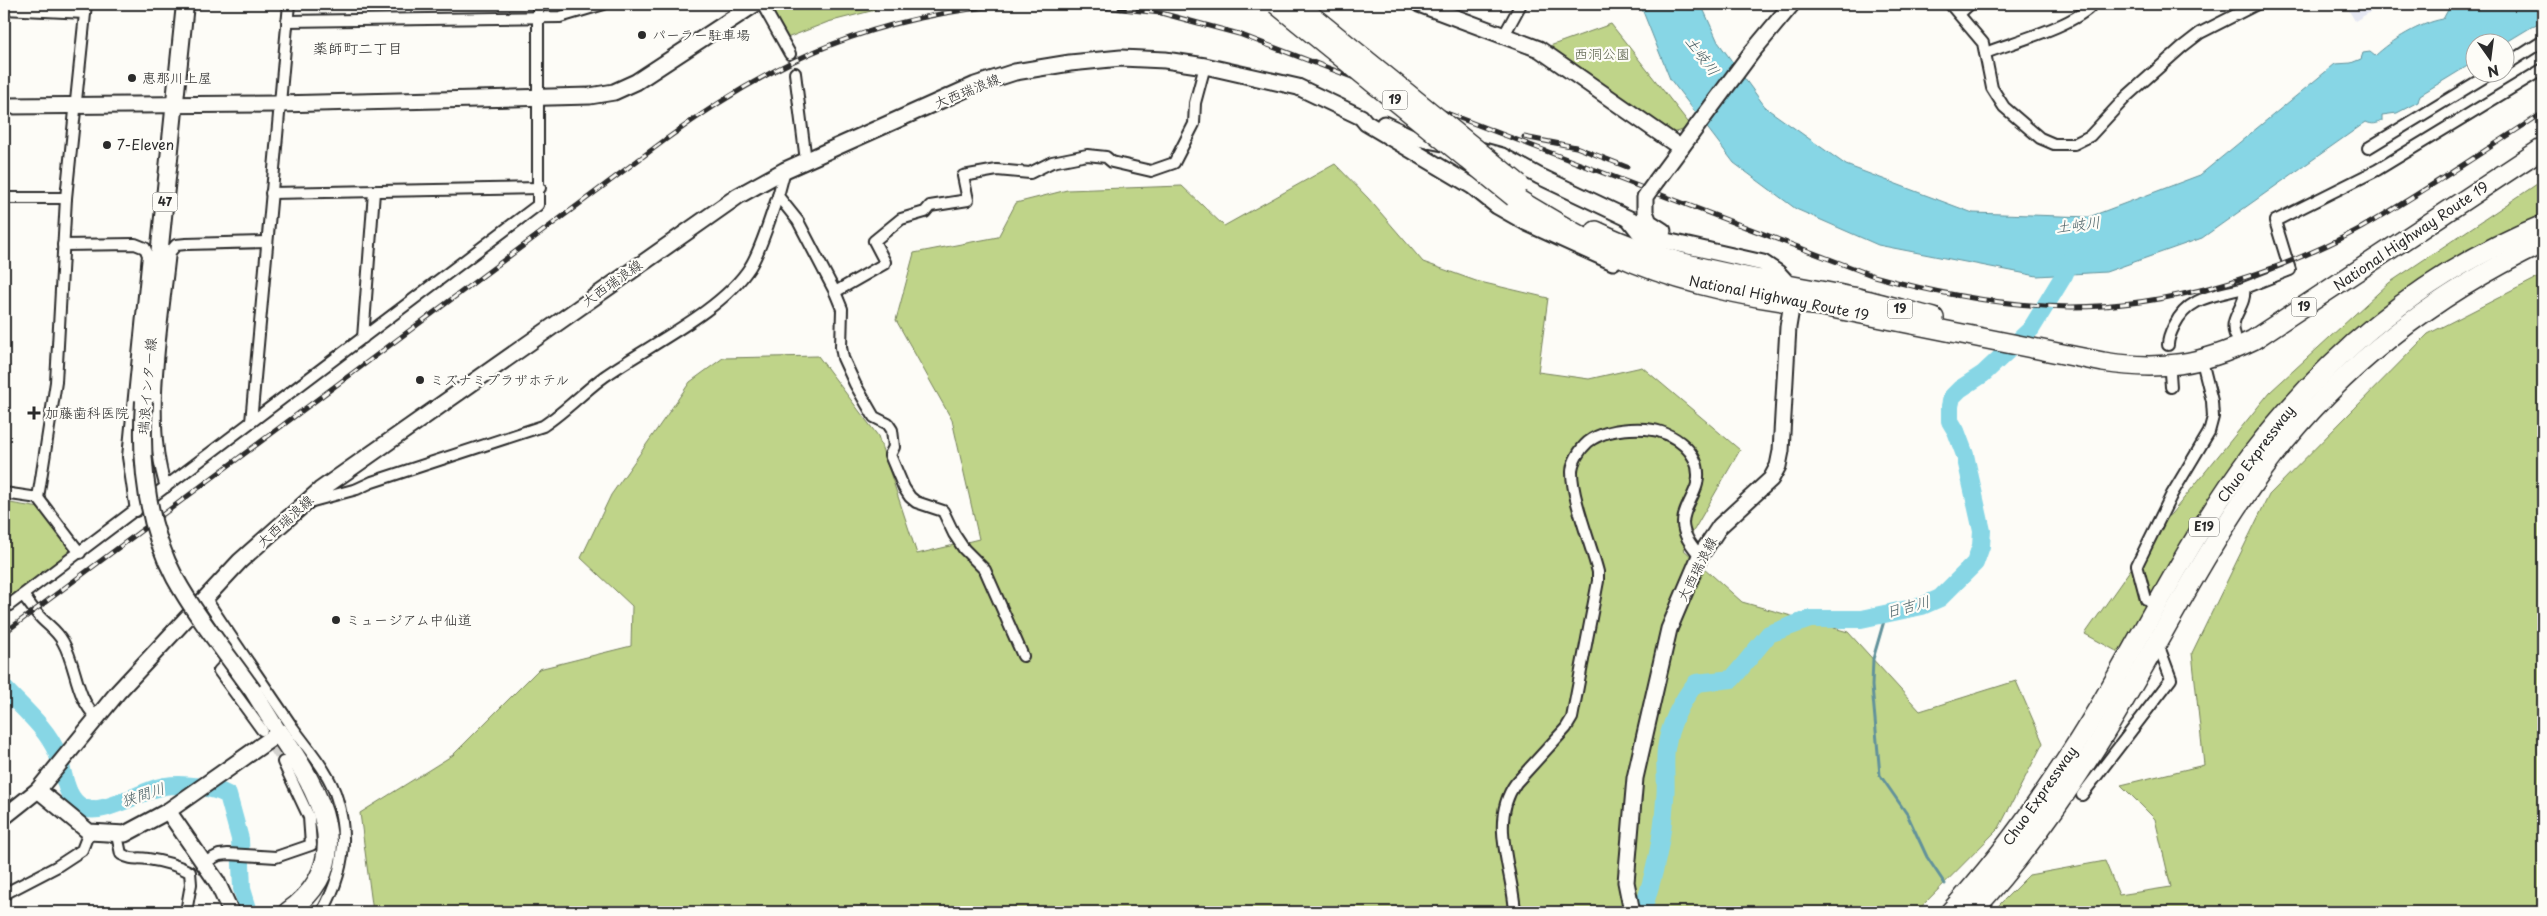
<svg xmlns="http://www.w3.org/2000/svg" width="2547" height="916" font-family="'Playpen Sans','Klee One',sans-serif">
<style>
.built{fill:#e6e8f3}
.green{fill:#bfd489;stroke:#75805a}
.water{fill:#87d6e5;stroke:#62929b}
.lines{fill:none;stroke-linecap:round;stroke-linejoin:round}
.stream{stroke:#62929b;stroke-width:3}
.river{stroke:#87d6e5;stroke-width:18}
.street-tunnel{stroke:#d3d2ce;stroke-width:10;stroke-dasharray:10 5;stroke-linecap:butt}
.street-casing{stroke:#2b2b2b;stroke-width:14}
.secondary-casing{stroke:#2b2b2b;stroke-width:19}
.primary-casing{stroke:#2b2b2b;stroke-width:20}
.highway-casing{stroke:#2b2b2b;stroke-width:22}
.street{stroke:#fdfcf7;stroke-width:10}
.secondary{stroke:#fdfcf7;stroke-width:15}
.primary{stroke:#fdfcf7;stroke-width:16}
.highway{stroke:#fdfcf7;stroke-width:19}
.rail-casing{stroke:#2b2b2b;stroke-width:5}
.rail{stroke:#fdfcf7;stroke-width:3;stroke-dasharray:9;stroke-linecap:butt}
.secondary-bridge-casing{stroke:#2b2b2b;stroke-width:19;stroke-linecap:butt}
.primary-bridge-casing{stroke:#2b2b2b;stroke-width:20;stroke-linecap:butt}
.highway-bridge-casing{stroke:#2b2b2b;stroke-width:22;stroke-linecap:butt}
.secondary-bridge{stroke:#fdfcf7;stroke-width:15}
.primary-bridge{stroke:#fdfcf7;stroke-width:16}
.highway-bridge{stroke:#fdfcf7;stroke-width:19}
.poi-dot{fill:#2b2b2b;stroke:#fdfcf7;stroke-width:2}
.labels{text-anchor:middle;stroke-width:4.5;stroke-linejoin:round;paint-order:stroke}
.shield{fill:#fdfcf7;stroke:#6a6a68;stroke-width:1}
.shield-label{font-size:12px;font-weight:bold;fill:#2b2b2b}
.poi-label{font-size:14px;fill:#2b2b2b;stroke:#fdfcf7;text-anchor:start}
.park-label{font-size:14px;fill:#575e47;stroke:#fdfcf7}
.street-label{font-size:14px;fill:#2b2b2b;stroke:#fdfcf7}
.neighbourhood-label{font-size:15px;fill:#2b2b2b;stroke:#fdfcf7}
.water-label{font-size:15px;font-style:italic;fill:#475e63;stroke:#fdfcf7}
</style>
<rect width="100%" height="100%" fill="#fdfcf7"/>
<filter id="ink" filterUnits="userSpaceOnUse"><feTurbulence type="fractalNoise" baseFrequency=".02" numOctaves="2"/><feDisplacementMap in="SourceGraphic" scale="10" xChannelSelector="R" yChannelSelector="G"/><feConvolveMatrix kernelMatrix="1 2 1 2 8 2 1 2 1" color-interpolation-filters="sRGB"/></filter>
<g filter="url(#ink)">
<path class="built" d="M2345 4H2384L2355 21Z"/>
<g class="green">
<path d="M774 4H875V10L828 22 787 38 768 8Z"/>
<path d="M1611 24 1688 122 1683 130 1671 133 1547 47Z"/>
<path d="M1335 164 1368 198 1423 262 1476 281 1548 298 1538 372 1589 379 1642 367 1740 450 1683 549 1742 602 1848 632 1920 711 2016 681 2043 743 1999 828 1916 912H373L360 813 453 755 539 669 631 646 632 606 581 558 611 495 690 382 723 358 818 356 878 436 917 554 979 539 952 420 896 320 914 253 998 237 1016 203 1067 190 1182 186 1224 226Z"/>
<path d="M2543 180V216C2443 262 2348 326 2275 410 2247 442 2225 481 2203 517 2175 562 2148 608 2120 653L2085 634 2159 529 2270 392 2389 283Z"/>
<path d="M2543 275V912H2382L2365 909 2316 912H1992L2029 875 2105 861 2119 895 2171 887 2155 819 2121 785 2204 765 2192 653 2269 495 2428 334Z"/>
<path d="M4 502 40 508 77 558 4 612Z"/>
</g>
<path class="water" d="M1640 4H1701L1718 42 1766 108 1846 165 1973 213 2089 217 2200 175 2335 64 2351 63 2361 59 2363 53 2370 52 2375 56C2392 40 2420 23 2443 19L2448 10 2459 4H2543V20L2505 43 2474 42V62L2420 95 2418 102 2397 113 2382 115V121C2377 124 2372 125 2366 122L2202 238 2106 272 2037 276 1878 245 1796 209 1734 163 1670 79Z"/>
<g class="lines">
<path class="stream" d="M1886 614 1873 659 1872 686 1880 775 1907 814 1927 857 1945 884"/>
<g class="river">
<path d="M4 688C22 708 47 728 57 753 64 770 64 797 82 807 100 818 144 789 165 786 182 783 214 787 228 795L240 839 242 889 249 912"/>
<path d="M1642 912C1654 877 1663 837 1665 799 1667 783 1664 765 1666 749 1669 726 1681 701 1696 683L1732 679 1769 634 1810 619H1861L1922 606 1940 598 1975 563 1981 546 1982 531 1965 455 1956 431 1950 421V406L1952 397 1960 389 1983 374 2031 329 2064 275 2074 253"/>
</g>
<g class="street-tunnel">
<path d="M790 54 795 73"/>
<path d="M266 735 283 762"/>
</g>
<g class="street-casing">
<g id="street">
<path d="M762 4 790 54"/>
<path d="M1950 4 1983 43 1992 88 2004 107 2040 138 2054 144H2074L2090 136 2127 96 2182 47 2200 33 2257 4"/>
<path d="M4 9 85 13"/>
<path d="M1959 14 1970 4"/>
<path d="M287 21 560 17 604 4"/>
<path d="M1503 37 1521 4"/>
<path d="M1985 53C2013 42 2074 26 2093 4"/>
<path d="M2504 66 2543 41"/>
<path d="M795 73 806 161"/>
<path d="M2368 148 2493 72"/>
<path d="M785 170 778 196 798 221 835 292 842 309 841 347 843 358 855 384 874 417 888 424 892 430 894 447 890 455 904 488 910 497 916 502 943 511 954 534 964 549 985 570 1023 656"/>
<path d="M271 193 540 188"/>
<path d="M4 198H66"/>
<path d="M63 245 135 244 145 248 148 255 128 457 136 511"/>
<path d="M835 292 884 264 885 262 874 241 901 219 925 212 930 206 968 200 963 176 997 170 1030 173 1052 162 1087 155 1106 157 1112 162 1151 171 1174 163 1194 124 1195 103 1205 66"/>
<path d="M2235 335C2228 317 2247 307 2244 288L2290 270 2275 221 2377 170 2543 69"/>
<path d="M363 338 374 192"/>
<path d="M2168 345C2168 338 2171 332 2174 326 2188 296 2215 296 2244 288"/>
<path d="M2170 373 2171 387"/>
<path d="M251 422 289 4"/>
<path d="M166 487C144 423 163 320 170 252L176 245 186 244 267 242"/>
<path d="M4 493 38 498 80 553"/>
<path d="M38 498 56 382 66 198 86 4"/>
<path d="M309 502 357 489 372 482 543 426C566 411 584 391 605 376 649 345 722 311 750 267 762 248 770 217 778 196"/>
<path d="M23 595C29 603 35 612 42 619 50 627 57 631 63 642 77 667 75 697 97 718"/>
<path d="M206 599C234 642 264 685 293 728 308 749 330 773 337 799 349 838 342 877 322 912"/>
<path d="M2146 599 2137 565 2172 494 2209 432 2213 417 2212 401 2202 361"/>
<path d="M4 609 538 205V4"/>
<path d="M234 655 219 671 262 730"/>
<path d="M2082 795 2171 679 2161 652"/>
<path d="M117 835 121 854C134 861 135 857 148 859 162 861 177 865 190 872L191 884 186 912"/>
<path d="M203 863 219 855 228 854 276 857 311 845 309 817 283 762"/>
<path d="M4 894 56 867 82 850 89 832"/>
<path d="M1515 912C1513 871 1488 821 1516 783L1566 728 1572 718 1598 581V572C1591 544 1572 499 1572 472 1572 462 1580 449 1588 442 1604 430 1626 428 1646 429 1673 431 1704 453 1697 484 1694 497 1683 509 1683 523 1683 536 1693 547 1700 556"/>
</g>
</g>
<g class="secondary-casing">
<g id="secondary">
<path d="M1419 4 1539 49 1681 148"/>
<path d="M4 106 279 104 590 96 614 92 636 82 755 4"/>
<path d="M1384 124 1412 137 1448 144"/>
<path d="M1480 150 1502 156 1539 176 1638 223"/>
<path d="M1657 180 1752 52 1792 4"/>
<path d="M1645 197V212L1649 222 1663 231"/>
<path d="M1629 219 1639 232 1653 238 1763 263 1778 273 1790 286 1792 303 1788 327 1781 451 1778 466 1771 479 1720 526 1700 556 1669 629 1635 778 1626 882 1632 912"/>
<path d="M38 790 89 832 125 834 168 811 279 733"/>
<path d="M168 811 217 882 231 912"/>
<path d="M4 817 38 790 118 692 240 561 320 490 738 196 785 170 975 85 1015 72 1070 63 1121 58 1165 60 1205 66 1298 87 1361 117 1366 123 1472 186 1497 206 1527 223 1613 262"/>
</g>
</g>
<g class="primary-casing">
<g id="primary">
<path d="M144 401 185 4"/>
<path d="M253 691 279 733"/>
</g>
</g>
<g class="highway-casing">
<g id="highway">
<path d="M1514 197C1554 221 1593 245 1635 263 1692 286 1761 300 1822 306L2103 362C2160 371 2201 365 2253 340L2543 148"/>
<path d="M1596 231C1676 270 1766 280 1853 297 1880 303 1907 311 1934 318"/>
<path d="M279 733C319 789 360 861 288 912"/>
<path d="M1950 912C2009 848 2058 776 2102 702 2151 619 2193 532 2251 455 2328 354 2425 273 2543 225"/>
<path d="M1972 912C2019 862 2059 805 2096 747 2153 656 2200 557 2263 470 2336 370 2432 296 2543 243"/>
</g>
</g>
<use href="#street" class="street"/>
<use href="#secondary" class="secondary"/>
<use href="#primary" class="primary"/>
<use href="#highway" class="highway"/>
<g class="rail-casing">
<g id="rail">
<path d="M1073 4 1161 13 1239 34 1874 276C1938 294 2004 306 2071 307 2167 307 2277 274 2361 228 2423 193 2483 151 2543 113"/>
<path d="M1524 137 1576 147 1627 167"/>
<path d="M4 633 665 140C778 57 874 16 1015 4"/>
</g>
</g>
<use href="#rail" class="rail"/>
<g class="secondary-bridge-casing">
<path id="secondary-bridge" d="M1647 194 1657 180"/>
</g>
<g class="primary-bridge-casing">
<path id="primary-bridge" d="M144 401C140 461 146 524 175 578 197 618 227 654 253 691"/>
</g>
<g class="highway-bridge-casing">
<g id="highway-bridge">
<path d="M1276 4 1514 197"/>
<path d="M1297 4 1519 184"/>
</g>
</g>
<use href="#secondary-bridge" class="secondary-bridge"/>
<use href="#primary-bridge" class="primary-bridge"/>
<use href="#highway-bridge" class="highway-bridge"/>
</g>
</g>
<g class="poi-dot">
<circle cx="642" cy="35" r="5"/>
<circle cx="132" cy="78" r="5"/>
<circle cx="107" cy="145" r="5"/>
<circle cx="420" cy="380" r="5"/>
<path d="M31.5 405.5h5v5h5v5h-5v5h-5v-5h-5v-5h5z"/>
<circle cx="336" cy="620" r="5"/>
</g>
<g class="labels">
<g class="shield">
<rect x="1382.5" y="90.5" width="25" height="19" rx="4"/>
<rect x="152.5" y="192.5" width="25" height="19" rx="4"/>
<rect x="2291.5" y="297.5" width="25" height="19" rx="4"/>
<rect x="1887.5" y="299.5" width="25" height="19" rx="4"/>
<rect x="2189" y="517.5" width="30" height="19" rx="4"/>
</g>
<g class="shield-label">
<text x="1395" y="104">19</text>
<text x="165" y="206">47</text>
<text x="2304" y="311">19</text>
<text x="1900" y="313">19</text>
<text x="2204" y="531">E19</text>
</g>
<g class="poi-label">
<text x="652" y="40">パーラー駐車場</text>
<text x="142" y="83">恵那川上屋</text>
<text x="117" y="150">7-Eleven</text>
<text x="430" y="385">ミズナミプラザホテル</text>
<text x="45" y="418">加藤歯科医院</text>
<text x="346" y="625">ミュージアム中仙道</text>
</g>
<g class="park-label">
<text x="1602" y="59">西洞公園</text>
</g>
<g class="street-label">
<text transform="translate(967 91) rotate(-22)" y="5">大西瑞浪線</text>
<text transform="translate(2411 236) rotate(-34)" y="5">National Highway Route 19</text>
<text transform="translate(612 283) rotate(-35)" y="5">大西瑞浪線</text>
<text transform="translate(1779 298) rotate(11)" y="5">National Highway Route 19</text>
<text transform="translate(147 386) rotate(-85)" y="5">瑞浪インター線</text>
<text transform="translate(2256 454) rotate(-53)" y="5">Chuo Expressway</text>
<text transform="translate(285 521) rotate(-42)" y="5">大西瑞浪線</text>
<text transform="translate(1697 569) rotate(-63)" y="5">大西瑞浪線</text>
<text transform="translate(2040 796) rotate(-55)" y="5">Chuo Expressway</text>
</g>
<g class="neighbourhood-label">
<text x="358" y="54">薬師町二丁目</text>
</g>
<g class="water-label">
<text transform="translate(1702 56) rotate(53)" y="5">土岐川</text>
<text transform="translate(2078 225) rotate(-7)" y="5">土岐川</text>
<text transform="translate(1908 607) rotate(-15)" y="5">日吉川</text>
<text transform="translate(143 795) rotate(-18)" y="5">狭間川</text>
</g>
</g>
<rect width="2547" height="916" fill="none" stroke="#fdfcf7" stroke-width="20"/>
<rect x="10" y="10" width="2527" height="896" fill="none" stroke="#2b2b2b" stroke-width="2" filter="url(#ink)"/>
<g transform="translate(2490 58) rotate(166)"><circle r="24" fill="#fdfcf7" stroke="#a9a8a5"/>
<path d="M0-4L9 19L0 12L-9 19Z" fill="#2b2b2b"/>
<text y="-8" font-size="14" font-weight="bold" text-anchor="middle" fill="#2b2b2b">N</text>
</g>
</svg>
